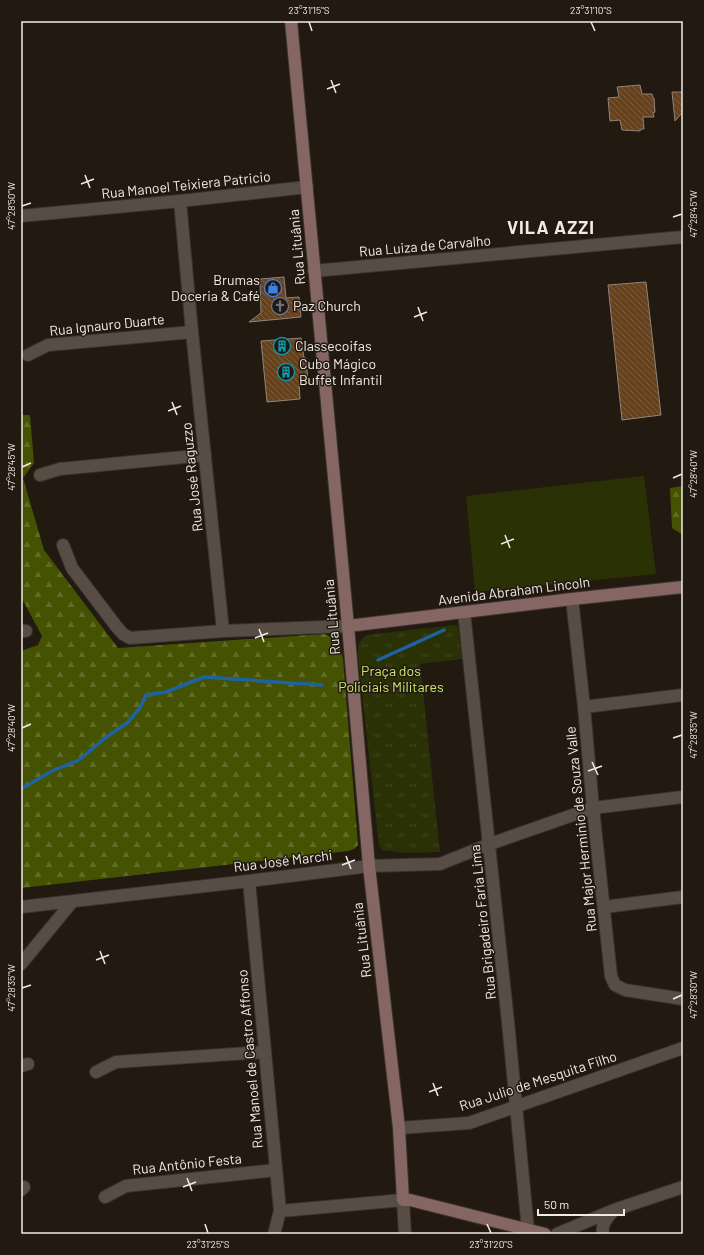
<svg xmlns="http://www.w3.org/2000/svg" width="704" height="1255" font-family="Barlow,sans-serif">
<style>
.green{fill:#2a3205}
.forest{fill:url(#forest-firs)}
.park{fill:url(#park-tufts)}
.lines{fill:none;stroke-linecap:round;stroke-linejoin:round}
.stream{stroke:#1d63a3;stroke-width:3.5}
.building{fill:url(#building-back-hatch);stroke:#90847b}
.street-casing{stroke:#39332f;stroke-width:14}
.secondary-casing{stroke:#39332f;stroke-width:14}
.street{stroke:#574d44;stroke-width:12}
.secondary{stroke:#866663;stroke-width:12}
.ticks{fill:none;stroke:#f1ebe6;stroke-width:1.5}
.labels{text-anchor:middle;stroke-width:3;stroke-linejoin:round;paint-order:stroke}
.street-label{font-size:14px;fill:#f1ebe6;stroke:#221911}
.poi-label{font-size:14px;fill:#f1ebe6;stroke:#221911;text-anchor:start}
.park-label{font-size:14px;fill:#cce86d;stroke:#221911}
.district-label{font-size:18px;font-weight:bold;letter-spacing:1px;fill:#f1ebe6;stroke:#221911}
.neatline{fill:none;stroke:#f1ebe6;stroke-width:1.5}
.ticks-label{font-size:10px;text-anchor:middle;fill:#f1ebe6}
</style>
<defs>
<pattern id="forest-firs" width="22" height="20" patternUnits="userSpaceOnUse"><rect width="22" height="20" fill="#455201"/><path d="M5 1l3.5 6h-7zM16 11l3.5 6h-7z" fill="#606b26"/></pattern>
<pattern id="park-tufts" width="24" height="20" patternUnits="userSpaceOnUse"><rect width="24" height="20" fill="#2a3205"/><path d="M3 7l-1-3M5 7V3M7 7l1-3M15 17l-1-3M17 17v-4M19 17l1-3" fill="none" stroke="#3f461d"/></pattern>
<pattern id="building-back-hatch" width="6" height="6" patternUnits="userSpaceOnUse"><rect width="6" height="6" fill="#66411c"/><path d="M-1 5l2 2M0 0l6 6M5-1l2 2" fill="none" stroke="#7c5d3d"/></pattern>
</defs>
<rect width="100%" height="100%" fill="#221911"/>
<path class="green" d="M644 476 656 574 475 592 466 496Z"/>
<g class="forest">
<path d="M21 415H30L34 463 23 478 44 550 118 648 324 634C340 640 339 644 343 659L358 845 354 849 348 851 21 888V725L23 724 21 703V651L38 645 42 636 21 597Z"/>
<path d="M683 486V535L672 528 670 488Z"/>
</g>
<path class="park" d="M454 625 458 626 462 659 420 664 440 852 406 853 382 850 379 845 358 657C358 645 357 642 367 635Z"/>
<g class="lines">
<g class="stream">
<path d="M378 660 444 630"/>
<path d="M21 789 52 771 79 760 105 738 127 723 140 708 146 695 166 692 204 677 322 685"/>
</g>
</g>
<g class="building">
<path d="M640 85 642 94H652L653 98H654L655 112 653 113 654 117H643L644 129H641L640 131 622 130 620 120 610 121 608 98 619 97 617 87Z"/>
<path d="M672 92H683V112L675 121Z"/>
<path d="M284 277 286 298 299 297 301 317 249 322 261 313 260 279Z"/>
<path d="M646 282 661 415 622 420 608 285Z"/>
<path d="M301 338 304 358H306L308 383 299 384 300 399 267 402 261 341Z"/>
</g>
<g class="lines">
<g class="street-casing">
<g id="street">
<path d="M180 201 192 332 223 631"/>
<path d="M21 216 180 201 307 187"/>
<path d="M314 271 683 237"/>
<path d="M28 355 48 345 192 332"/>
<path d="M40 475 60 469 205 455"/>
<path d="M63 545 72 568 116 626 123 634 130 638 223 631 348 626"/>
<path d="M572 599 584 707 593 808 611 976 615 985 625 990 683 999"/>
<path d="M464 612 508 1022 528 1230"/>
<path d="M21 631H26"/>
<path d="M584 707 683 695"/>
<path d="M249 881 280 1211 274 1234"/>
<path d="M21 907 249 881 369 866 440 864 490 844 593 808 683 797"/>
<path d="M604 907 683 897"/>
<path d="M21 964 72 902"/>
<path d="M21 1066 28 1064"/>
<path d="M96 1072 116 1062 265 1052"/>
<path d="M399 1128 469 1123 683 1048"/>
<path d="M21 1190 24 1187"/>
<path d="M105 1197 126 1186 276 1170"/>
<path d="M280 1211 403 1200 405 1234"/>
<path d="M557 1234 614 1210 683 1187"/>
<path d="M603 1234C601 1224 607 1218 613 1211"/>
</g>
</g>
<g class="secondary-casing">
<g id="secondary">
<path d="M291 21 348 626 369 866 399 1128 403 1200H410L545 1234"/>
<path d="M348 626 572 599 683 587"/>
</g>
</g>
<use href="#street" class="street"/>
<use href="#secondary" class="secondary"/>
</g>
<path class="ticks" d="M309 22 312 31M591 22 595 31M331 80 336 93M327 89 340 84M85 175 90 188M81 184 94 179M22 206 31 203M673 217 682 214M418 307 423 321M414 317 427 312M172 402 177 415M168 411 181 406M22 467 31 463M673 478 682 474M505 535 510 548M501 544 514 539M259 629 264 642M255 638 268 633M22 728 31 724M673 738 682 735M592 762 598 775M588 771 602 766M346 856 351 869M342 865 355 860M100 951 105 964M96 960 109 955M22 988 31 985M673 999 682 995M433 1083 438 1096M429 1092 442 1087M187 1178 192 1191M183 1187 196 1182M205 1224 208 1233M487 1224 491 1233"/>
<defs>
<g id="shop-ring" transform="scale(0.9)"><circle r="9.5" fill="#221911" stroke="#3f7fe0" stroke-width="1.5"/><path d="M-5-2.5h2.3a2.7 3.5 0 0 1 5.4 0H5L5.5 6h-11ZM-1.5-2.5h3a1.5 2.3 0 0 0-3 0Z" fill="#3f7fe0"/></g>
<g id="church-ring" transform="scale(0.9)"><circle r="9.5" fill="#221911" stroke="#6b7280" stroke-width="1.5"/><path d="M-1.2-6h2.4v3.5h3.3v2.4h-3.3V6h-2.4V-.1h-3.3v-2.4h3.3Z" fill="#6b7280"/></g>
<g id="building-ring" transform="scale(0.9)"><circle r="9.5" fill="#221911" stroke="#0f9aa8" stroke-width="1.5"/><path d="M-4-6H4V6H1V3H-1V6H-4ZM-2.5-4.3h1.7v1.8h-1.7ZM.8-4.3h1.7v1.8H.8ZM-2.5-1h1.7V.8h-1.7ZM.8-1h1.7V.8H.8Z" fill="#0f9aa8"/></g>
</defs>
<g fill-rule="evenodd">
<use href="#shop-ring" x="273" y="288"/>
<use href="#church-ring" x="280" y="306"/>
<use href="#building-ring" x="282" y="346"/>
<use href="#building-ring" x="286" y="372"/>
</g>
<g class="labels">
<g class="street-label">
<text transform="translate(186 185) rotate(-6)" y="5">Rua Manoel Teixiera Patricio</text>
<text transform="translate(425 246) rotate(-5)" y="5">Rua Luiza de Carvalho</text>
<text transform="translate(297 247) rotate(-95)" y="5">Rua Lituânia</text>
<text transform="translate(107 325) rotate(-6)" y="5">Rua Ignauro Duarte</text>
<text transform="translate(192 477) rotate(-96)" y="5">Rua José Raguzzo</text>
<text transform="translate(514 591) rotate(-7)" y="5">Avenida Abraham Lincoln</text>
<text transform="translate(332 617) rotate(-95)" y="5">Rua Lituânia</text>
<text transform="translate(581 829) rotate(-96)" y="5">Rua Major Herminio de Souza Valle</text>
<text transform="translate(283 861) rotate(-7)" y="5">Rua José Marchi</text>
<text transform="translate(483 922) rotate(-96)" y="5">Rua Brigadeiro Faria Lima</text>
<text transform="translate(362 940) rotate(-97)" y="5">Rua Lituânia</text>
<text transform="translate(250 1059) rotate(-95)" y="5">Rua Manoel de Castro Affonso</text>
<text transform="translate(538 1081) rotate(-18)" y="5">Rua Julio de Mesquita Filho</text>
<text transform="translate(187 1164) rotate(-6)" y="5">Rua Antônio Festa</text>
</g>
<g class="poi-label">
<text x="260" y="285" text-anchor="end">Brumas<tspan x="260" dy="16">Doceria &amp; Café</tspan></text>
<text x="293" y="311">Paz Church</text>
<text x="295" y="351">Classecoifas</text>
<text x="299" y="369">Cubo Mágico<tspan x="299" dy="16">Buffet Infantil</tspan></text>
</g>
<g class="park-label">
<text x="391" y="676">Praça dos<tspan x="391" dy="16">Policiais Militares</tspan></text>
</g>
<g class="district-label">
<text x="551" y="234">VILA AZZI</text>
</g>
</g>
<rect width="704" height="1255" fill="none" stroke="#221911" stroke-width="44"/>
<path d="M538 1209v6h86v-6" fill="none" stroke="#f1ebe6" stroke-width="2"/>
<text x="544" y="1209" font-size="12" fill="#f1ebe6" stroke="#221911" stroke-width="3" paint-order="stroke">50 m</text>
<rect x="22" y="22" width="660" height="1211" class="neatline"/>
<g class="ticks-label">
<text x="309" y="14">23°31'15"S</text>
<text x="591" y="14">23°31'10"S</text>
<text transform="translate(11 206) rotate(-90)" y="4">47°28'50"W</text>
<text transform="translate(693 214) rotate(-90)" y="4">47°28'45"W</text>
<text transform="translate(11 467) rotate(-90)" y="4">47°28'45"W</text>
<text transform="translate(693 474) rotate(-90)" y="4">47°28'40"W</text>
<text transform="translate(11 728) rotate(-90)" y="4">47°28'40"W</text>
<text transform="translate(693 735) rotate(-90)" y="4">47°28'35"W</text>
<text transform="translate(11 988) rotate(-90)" y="4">47°28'35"W</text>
<text transform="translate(693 995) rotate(-90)" y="4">47°28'30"W</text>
<text x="208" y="1248">23°31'25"S</text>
<text x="491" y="1248">23°31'20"S</text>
</g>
</svg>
